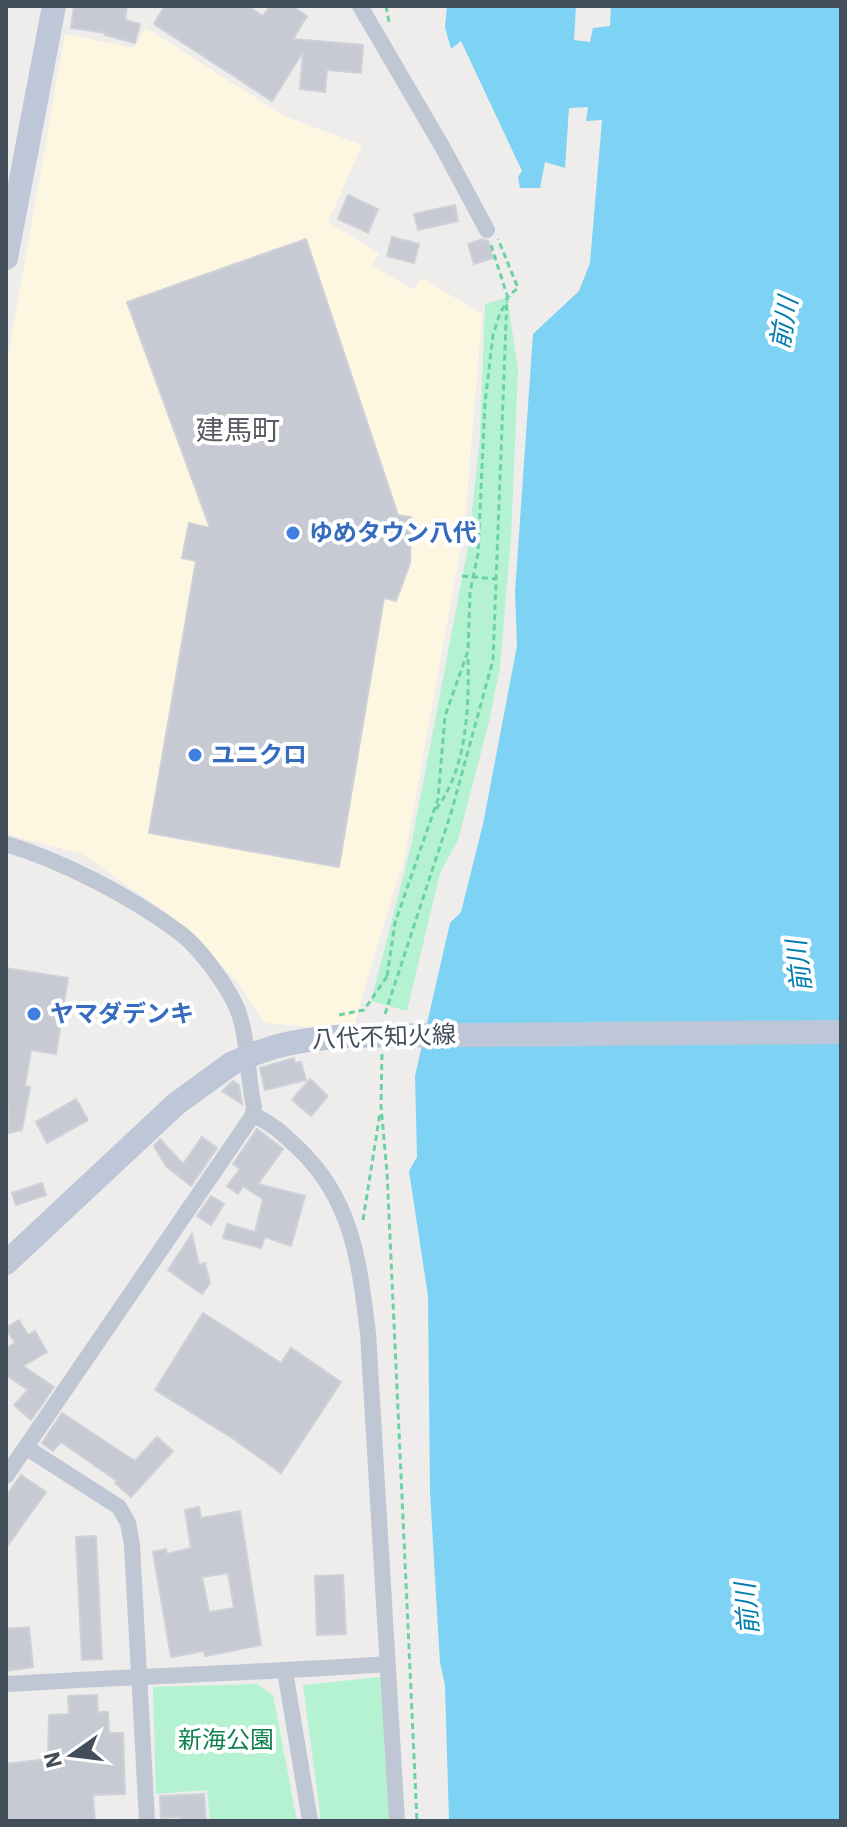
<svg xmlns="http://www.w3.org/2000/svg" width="847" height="1827" font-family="'IBM Plex Sans','Noto Sans JP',sans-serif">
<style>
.commercial{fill:#fdf7e2}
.green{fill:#b5f2d1}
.water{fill:#7ed2f3}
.building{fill:#c7cad3;stroke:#cfd1d9;stroke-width:2;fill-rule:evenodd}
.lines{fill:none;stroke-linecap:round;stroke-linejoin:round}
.path{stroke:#6bd2a7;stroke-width:3;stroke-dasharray:6 4;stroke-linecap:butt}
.street{stroke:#bec7d3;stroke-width:16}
.secondary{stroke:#bdc7d7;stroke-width:24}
.secondary-bridge{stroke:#bdc7d7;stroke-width:24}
.shop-dot{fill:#3f7fe0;stroke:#fff;stroke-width:3}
.labels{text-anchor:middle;stroke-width:8;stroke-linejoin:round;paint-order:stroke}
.shop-label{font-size:24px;font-weight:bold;fill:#366cbe;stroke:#fff;text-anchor:start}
.street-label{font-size:24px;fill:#434e5b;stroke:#fff}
.park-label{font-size:24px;fill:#0f8150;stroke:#fff}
.water-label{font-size:26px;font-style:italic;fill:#017eb0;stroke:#fff}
.quarter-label{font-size:28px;fill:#585c62;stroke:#fff}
</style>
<rect width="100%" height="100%" fill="#efecec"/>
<path class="commercial" d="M146 28 284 116 362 145 328 222 379 253 372 265 413 290 422 278 482 314 465 524 403 867 400 871 352 1031 265 1023 237 981 164 911 82 854 6 834V368L65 34 133 48Z"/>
<g class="green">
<path d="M512 296 508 302 518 370 511 537 500 667 489 722 458 840 440 873 407 1011 371 1001 411 846 468 547 480 438 485 304Z"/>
<path d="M381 1677 389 1821H321L303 1685Z"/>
<path d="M257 1684 273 1695 297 1821H210L207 1790 156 1794 153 1687Z"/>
</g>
<path class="water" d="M447 6H576L574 40 590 42 593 28 610 26 611 6H841V1821H449L445 1685 440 1663 430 1492 428 1296 409 1171 417 1157 415 1076 450 923 461 912 483 824 517 646 515 592 533 334 579 291 590 263 602 120 586 121 588 107 569 108 565 168 545 162 540 188H520L518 177 522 171 461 41 451 49 445 27Z"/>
<g class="building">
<path d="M74 6H127L125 20 140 24 135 43 105 35 106 33 71 28Z"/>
<path d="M165 6H248L263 16 270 6H292L307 16 293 39 363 45 361 73 327 70 325 92 300 89 303 52 272 101 154 24Z"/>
<path d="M348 195 378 209 368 233 338 219Z"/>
<path d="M455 205 458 221 418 230 414 214Z"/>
<path d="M392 237 419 244 414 263 387 256Z"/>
<path d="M306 239 398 515 411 517 410 563 396 601 384 598 339 867 149 833 196 561 182 558 189 523 210 528 127 302Z"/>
<path d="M482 239 488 241 493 258 474 264 468 244Z"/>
<path d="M6 968 68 978 56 1054 31 1050 25 1086 30 1087 22 1130 8 1133Z"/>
<path d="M294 1058 295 1063 301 1062 306 1080 265 1090 260 1068Z"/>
<path d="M310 1079 328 1096 311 1116 292 1100Z"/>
<path d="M233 1081 239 1085 242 1104 222 1091Z"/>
<path d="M76 1099 88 1120 47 1143 36 1122Z"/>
<path d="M257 1129 283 1149 258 1184 305 1196 291 1246 265 1237 261 1248 223 1238 227 1224 255 1232 263 1199 243 1186 238 1194 227 1186 240 1169 233 1164Z"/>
<path d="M202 1137 217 1148 191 1186 166 1166 154 1146 160 1139 183 1164Z"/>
<path d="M42 1183 46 1195 16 1205 12 1193Z"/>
<path d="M211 1196 224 1204 211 1225 197 1216Z"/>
<path d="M192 1234 199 1265 205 1263 210 1283 202 1294 168 1270Z"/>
<path d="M203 1313 281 1363 291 1348 341 1382 281 1473 232 1438 155 1390Z"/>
<path d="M19 1320 28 1335 35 1331 47 1352 23 1366 54 1387 31 1420 14 1405 28 1390 6 1375V1348L15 1343 6 1328Z"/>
<path d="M62 1413 135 1461 157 1437 173 1451 131 1497 115 1483 117 1481 61 1442 53 1451 42 1443Z"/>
<path d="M21 1475 46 1492 6 1548V1496Z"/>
<path d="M199 1507 201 1518 240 1511 261 1645 205 1656 204 1651 171 1657 153 1552 166 1549 167 1554 191 1548 185 1510ZM228 1573 234 1608 209 1612 202 1577Z"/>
<path d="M96 1536 102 1659 82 1660 76 1537Z"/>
<path d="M343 1575 346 1634 317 1635 315 1576Z"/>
<path d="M29 1627 33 1667 6 1671V1629Z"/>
<path d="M97 1695 98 1712H108L109 1733H123L125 1794 93 1795 95 1821H6V1764L48 1759 49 1715 69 1714 68 1696Z"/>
<path d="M204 1794 206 1821H181L180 1817 161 1818 160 1796Z"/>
</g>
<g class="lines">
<g class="path">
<path d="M386 6 389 22"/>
<path d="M491 245 507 295"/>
<path d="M462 576 497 579"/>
<path d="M436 809C468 767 469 705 468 655"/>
<path d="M387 976 395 923 438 799 445 716 468 651 470 592 478 554 485 403 493 335 500 313 507 302"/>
<path d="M385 1014 451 813 493 660 507 297 518 288 498 239"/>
<path d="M339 1015 364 1010 388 975"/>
<path d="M382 1054 381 1106 387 1172 417 1821"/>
<path d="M363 1220 380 1113"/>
</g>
<g class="street">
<path d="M360 6 443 148 487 230"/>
<path d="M6 844C63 861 132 897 180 933 200 948 233 992 240 1017 249 1046 247 1077 254 1107L253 1115 6 1476"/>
<path d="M253 1115C272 1123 283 1134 298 1148 353 1200 359 1262 368 1333L397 1821"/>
<path d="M27 1448 119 1507 128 1523 132 1545 147 1821"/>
<path d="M285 1671 310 1821"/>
<path d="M6 1684C133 1676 260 1673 387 1664"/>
</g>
<g class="secondary">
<path d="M6 258 54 6"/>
<path d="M6 1263 176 1104 231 1064"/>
</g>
<path class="secondary-bridge" d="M231 1064C272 1044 300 1040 345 1036L841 1032"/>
</g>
<g class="shop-dot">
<circle cx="293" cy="533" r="8"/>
<circle cx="195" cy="755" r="8"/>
<circle cx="34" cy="1014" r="8"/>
</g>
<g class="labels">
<g class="shop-label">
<text x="309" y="541">ゆめタウン八代</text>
<text x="211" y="763">ユニクロ</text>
<text x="50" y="1022">ヤマダデンキ</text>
</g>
<g class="street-label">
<text transform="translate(384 1037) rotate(-2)" y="8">八代不知火線</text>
</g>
<g class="park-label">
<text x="226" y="1748">新海公園</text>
</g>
<g class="water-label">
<text transform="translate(784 323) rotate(-80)" y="9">前川</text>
<text transform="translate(799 966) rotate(-97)" y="9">前川</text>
<text transform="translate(747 1609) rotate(-95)" y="9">前川</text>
</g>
<g class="quarter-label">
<text x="238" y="440">建馬町</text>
</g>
</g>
<rect width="847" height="1827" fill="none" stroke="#434e5b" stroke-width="16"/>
<g transform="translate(72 1755) rotate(256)" stroke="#ffffff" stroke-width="6" paint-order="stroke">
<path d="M0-6L14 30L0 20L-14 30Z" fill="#434e5b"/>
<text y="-12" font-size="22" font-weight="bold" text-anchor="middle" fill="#434e5b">N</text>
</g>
</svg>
